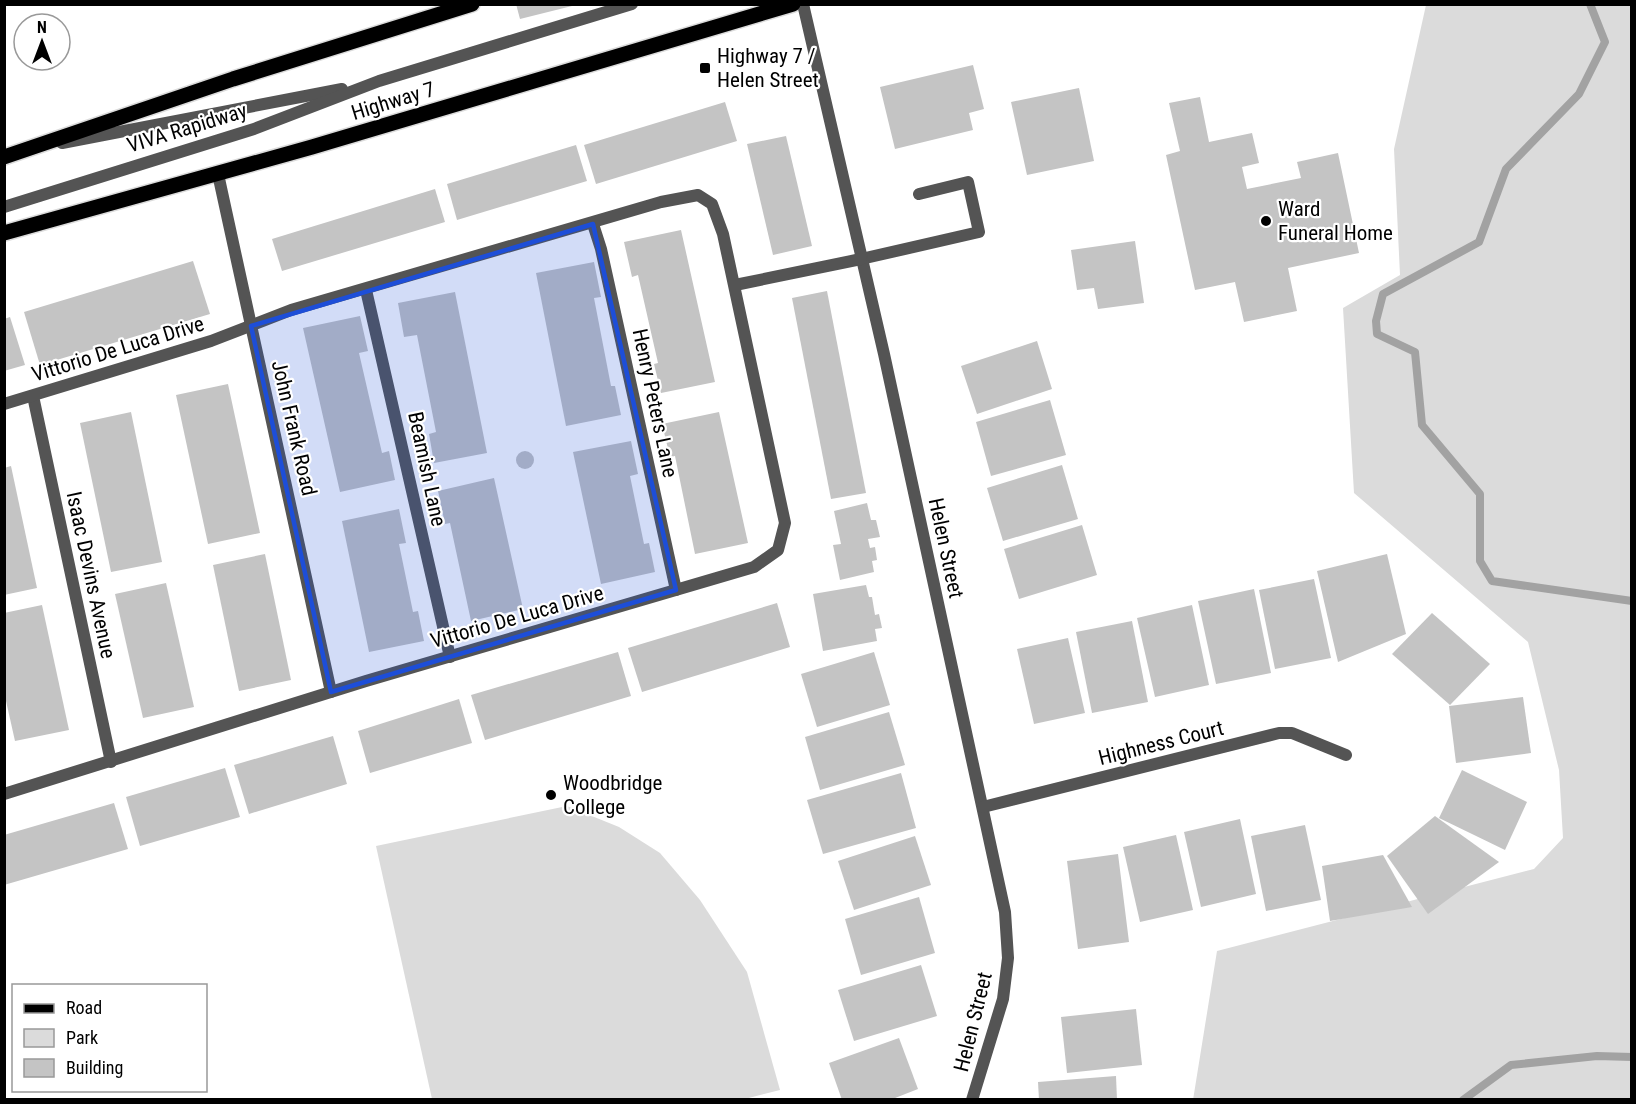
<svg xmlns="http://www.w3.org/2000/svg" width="1636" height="1104" font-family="'Roboto Condensed',sans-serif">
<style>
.green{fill:#dbdbdb}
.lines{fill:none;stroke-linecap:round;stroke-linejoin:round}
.stream{stroke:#a2a2a2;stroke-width:8}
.building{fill:#c4c4c4}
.primary-casing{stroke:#dbdbdb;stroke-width:18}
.lane{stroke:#545454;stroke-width:12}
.street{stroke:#545454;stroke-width:12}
.primary{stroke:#000;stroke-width:15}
.marked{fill:#1d4ed8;fill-opacity:0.2;stroke:#1d4ed8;stroke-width:4.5;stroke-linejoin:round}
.poi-dot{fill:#000;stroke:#fff;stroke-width:2}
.labels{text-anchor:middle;stroke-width:4.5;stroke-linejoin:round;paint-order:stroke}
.poi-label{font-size:21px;fill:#000;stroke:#fff;text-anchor:start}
.street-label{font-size:21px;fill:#000;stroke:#fff}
</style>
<rect width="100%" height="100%" fill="#fff"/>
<g class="green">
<path d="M1426 5H1631V1099L1193 1100 1217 951 1534 869 1563 838 1559 770 1528 642 1354 493 1343 308 1400 275 1394 149Z"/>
<path d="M567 806 619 827 660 853 700 900 747 972 780 1090 741 1100 432 1099 376 846Z"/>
</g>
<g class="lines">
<g class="stream">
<path d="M1590 4 1605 42 1579 94 1506 169 1479 242 1383 294 1376 321 1377 334 1415 352 1422 425 1480 494V561L1492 581 1632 601"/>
<path d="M1463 1100 1511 1065 1597 1056 1632 1057"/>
</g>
</g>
<g class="building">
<path d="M516 4H575L576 5 520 19Z"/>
<path d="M973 65 984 109 969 113 973 130 895 149 880 87Z"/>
<path d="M1079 88 1094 161 1027 175 1011 102Z"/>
<path d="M1200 97 1209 142 1252 133 1259 163 1242 167 1247 189 1301 178 1297 162 1338 153 1359 253 1288 268 1297 311 1244 322 1235 282 1195 290 1166 155 1180 151 1169 103Z"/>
<path d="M725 102 737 141 596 184 584 145Z"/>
<path d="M786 136 812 246 773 255 747 144Z"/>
<path d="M576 145 587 181 457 220 447 184Z"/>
<path d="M435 189 445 222 282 271 272 239Z"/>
<path d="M681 230 715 382 661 393 654 364 658 363 638 275 632 277 624 242Z"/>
<path d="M1135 241 1144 303 1098 309 1094 288 1077 290 1071 250Z"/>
<path d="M193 261 210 314 40 365 24 312Z"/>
<path d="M594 262 601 297 594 298 611 386H615L621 415 566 426 536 273Z"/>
<path d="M827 291 866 493 831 499 792 298Z"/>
<path d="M455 292 487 453 434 463 429 434 436 432 417 335 404 337 398 303Z"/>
<path d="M360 316 368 351 359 353 382 453 389 451 395 480 340 492 303 328Z"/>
<path d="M10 317 25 365 4 371V319Z"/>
<path d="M1037 341 1052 389 977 414 961 366Z"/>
<path d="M228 384 260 533 208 544 176 395Z"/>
<path d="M1050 400 1066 455 991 476 976 422Z"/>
<path d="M131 412 162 562 111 572 80 423Z"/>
<path d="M719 412 748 543 695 554 675 456 670 457 662 424Z"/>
<path d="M631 441 638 474 630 476 644 544 649 543 655 572 601 584 573 452Z"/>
<circle cx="525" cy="460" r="9"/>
<path d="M1062 465 1078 519 1003 541 987 488Z"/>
<path d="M11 466 37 588 4 595V468Z"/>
<path d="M494 478 523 609 471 621 450 523 445 524 438 491Z"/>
<path d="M867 503 871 520H876L880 537 868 539 870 548 875 547 877 560 872 561 874 572 840 580 833 545 841 544 834 511Z"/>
<path d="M399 509 406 543 399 544 413 612 418 611 424 641 369 652 342 521Z"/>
<path d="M1082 525 1097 575 1019 599 1004 549Z"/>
<path d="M265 554 291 680 239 691 213 565Z"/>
<path d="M1387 554 1406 634 1338 662 1317 571Z"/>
<path d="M1314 579 1331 658 1275 669 1259 590Z"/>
<path d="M166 583 194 707 143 718 115 594Z"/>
<path d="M866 585 869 597H872L875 615 879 614 882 628 875 629 877 641 823 651 813 594Z"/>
<path d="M1254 589 1271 673 1216 684 1198 601Z"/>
<path d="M777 603 790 647 642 692 628 648Z"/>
<path d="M42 605 69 730 15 741 4 692V613Z"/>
<path d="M1192 605 1209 685 1155 697 1137 618Z"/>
<path d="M1432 613 1490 664 1450 705 1392 654Z"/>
<path d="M1132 621 1148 702 1092 713 1076 632Z"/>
<path d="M1068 638 1085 713 1034 724 1017 649Z"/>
<path d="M618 652 631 696 485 740 471 695Z"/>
<path d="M874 652 890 705 817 727 801 674Z"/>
<path d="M1523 697 1531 753 1456 763 1449 706Z"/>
<path d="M459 699 472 743 370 773 358 731Z"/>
<path d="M889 712 905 765 820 790 805 737Z"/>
<path d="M333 736 347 784 249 814 234 765Z"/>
<path d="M225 768 240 817 140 846 126 797Z"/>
<path d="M1462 770 1527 802 1505 850 1439 818Z"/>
<path d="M901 773 916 828 823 854 807 800Z"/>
<path d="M114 803 128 849 4 885V835Z"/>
<path d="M1435 816 1499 862 1428 914 1387 856Z"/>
<path d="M1240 819 1256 894 1201 907 1184 832Z"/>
<path d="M1305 825 1321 900 1266 911 1251 836Z"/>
<path d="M1176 835 1193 910 1140 922 1123 847Z"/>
<path d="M915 836 931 885 854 910 838 861Z"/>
<path d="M1118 854 1129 942 1078 949 1067 861Z"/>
<path d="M1383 855 1412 907 1330 921 1322 866Z"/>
<path d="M919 897 935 953 861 975 845 919Z"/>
<path d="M921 965 937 1016 854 1041 838 990Z"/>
<path d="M1136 1009 1142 1065 1067 1073 1061 1017Z"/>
<path d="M899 1038 918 1089 890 1100H842L829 1063Z"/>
<path d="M1116 1076 1117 1100H1039L1038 1082Z"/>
</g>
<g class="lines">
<g class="primary-casing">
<g id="primary">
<path d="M4 157 233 79 472 4"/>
<path d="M4 233 312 147 793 4"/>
</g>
</g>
<g class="lane">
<path d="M62 143 342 89"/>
<path d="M4 207 254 129 379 81 632 4"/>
<path d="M861 259 979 232 968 182 919 194"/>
</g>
<g class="street">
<path d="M803 4 884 354 1005 912 1008 958 1003 999 972 1100"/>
<path d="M218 174 331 692"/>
<path d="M593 224 601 249 676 590"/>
<path d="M735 285 861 259"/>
<path d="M366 290 450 657"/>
<path d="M33 396 111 762"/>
<path d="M4 404 211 341 291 310 661 202 698 195 712 204 723 234 785 523 778 550 754 567 366 681 4 794"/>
<path d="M983 807 1279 733H1292L1346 755"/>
</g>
<use href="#primary" class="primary"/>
</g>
<path class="marked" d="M593 224 676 590 331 692 251 326Z"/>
<g class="poi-dot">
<rect x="699" y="62" width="12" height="12" rx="3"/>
<circle cx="1266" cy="221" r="6"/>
<circle cx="551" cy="795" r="6"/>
</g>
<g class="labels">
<g class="poi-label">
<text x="717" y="63">Highway 7 /<tspan x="717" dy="24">Helen Street</tspan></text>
<text x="1278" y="216">Ward<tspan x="1278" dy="24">Funeral Home</tspan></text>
<text x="563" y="790">Woodbridge<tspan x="563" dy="24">College</tspan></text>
</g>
<g class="street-label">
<text transform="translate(393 101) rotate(-17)" y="7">Highway 7</text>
<text transform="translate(187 128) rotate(-17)" y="7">VIVA Rapidway</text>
<text transform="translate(118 349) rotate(-17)" y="7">Vittorio De Luca Drive</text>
<text transform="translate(655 403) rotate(78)" y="7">Henry Peters Lane</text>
<text transform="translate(294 428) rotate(77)" y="7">John Frank Road</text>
<text transform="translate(427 469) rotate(78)" y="7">Beamish Lane</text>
<text transform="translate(946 548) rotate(78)" y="7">Helen Street</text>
<text transform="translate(91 575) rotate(78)" y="7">Isaac Devins Avenue</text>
<text transform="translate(517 617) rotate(-16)" y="7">Vittorio De Luca Drive</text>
<text transform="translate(1161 743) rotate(-14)" y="7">Highness Court</text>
<text transform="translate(973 1022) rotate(-76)" y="7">Helen Street</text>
</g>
</g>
<rect width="1636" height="1104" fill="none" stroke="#000000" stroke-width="12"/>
<rect x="12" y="984" width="195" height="108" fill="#ffffff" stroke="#999999" stroke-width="1.5"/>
<rect x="24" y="1004" width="30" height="9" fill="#000000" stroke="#999999" stroke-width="1.5"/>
<text x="66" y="1014" font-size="18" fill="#000000">Road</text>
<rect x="24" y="1029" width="30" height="18" fill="#dbdbdb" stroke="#999999" stroke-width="1.5"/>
<text x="66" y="1044" font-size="18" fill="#000000">Park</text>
<rect x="24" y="1059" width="30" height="18" fill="#c4c4c4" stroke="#999999" stroke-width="1.5"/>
<text x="66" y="1074" font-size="18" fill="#000000">Building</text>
<g transform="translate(42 42)"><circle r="28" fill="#ffffff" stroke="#999999" stroke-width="1.5"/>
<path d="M0-4.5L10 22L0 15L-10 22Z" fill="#000000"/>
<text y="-9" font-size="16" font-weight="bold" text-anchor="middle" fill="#000000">N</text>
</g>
</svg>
